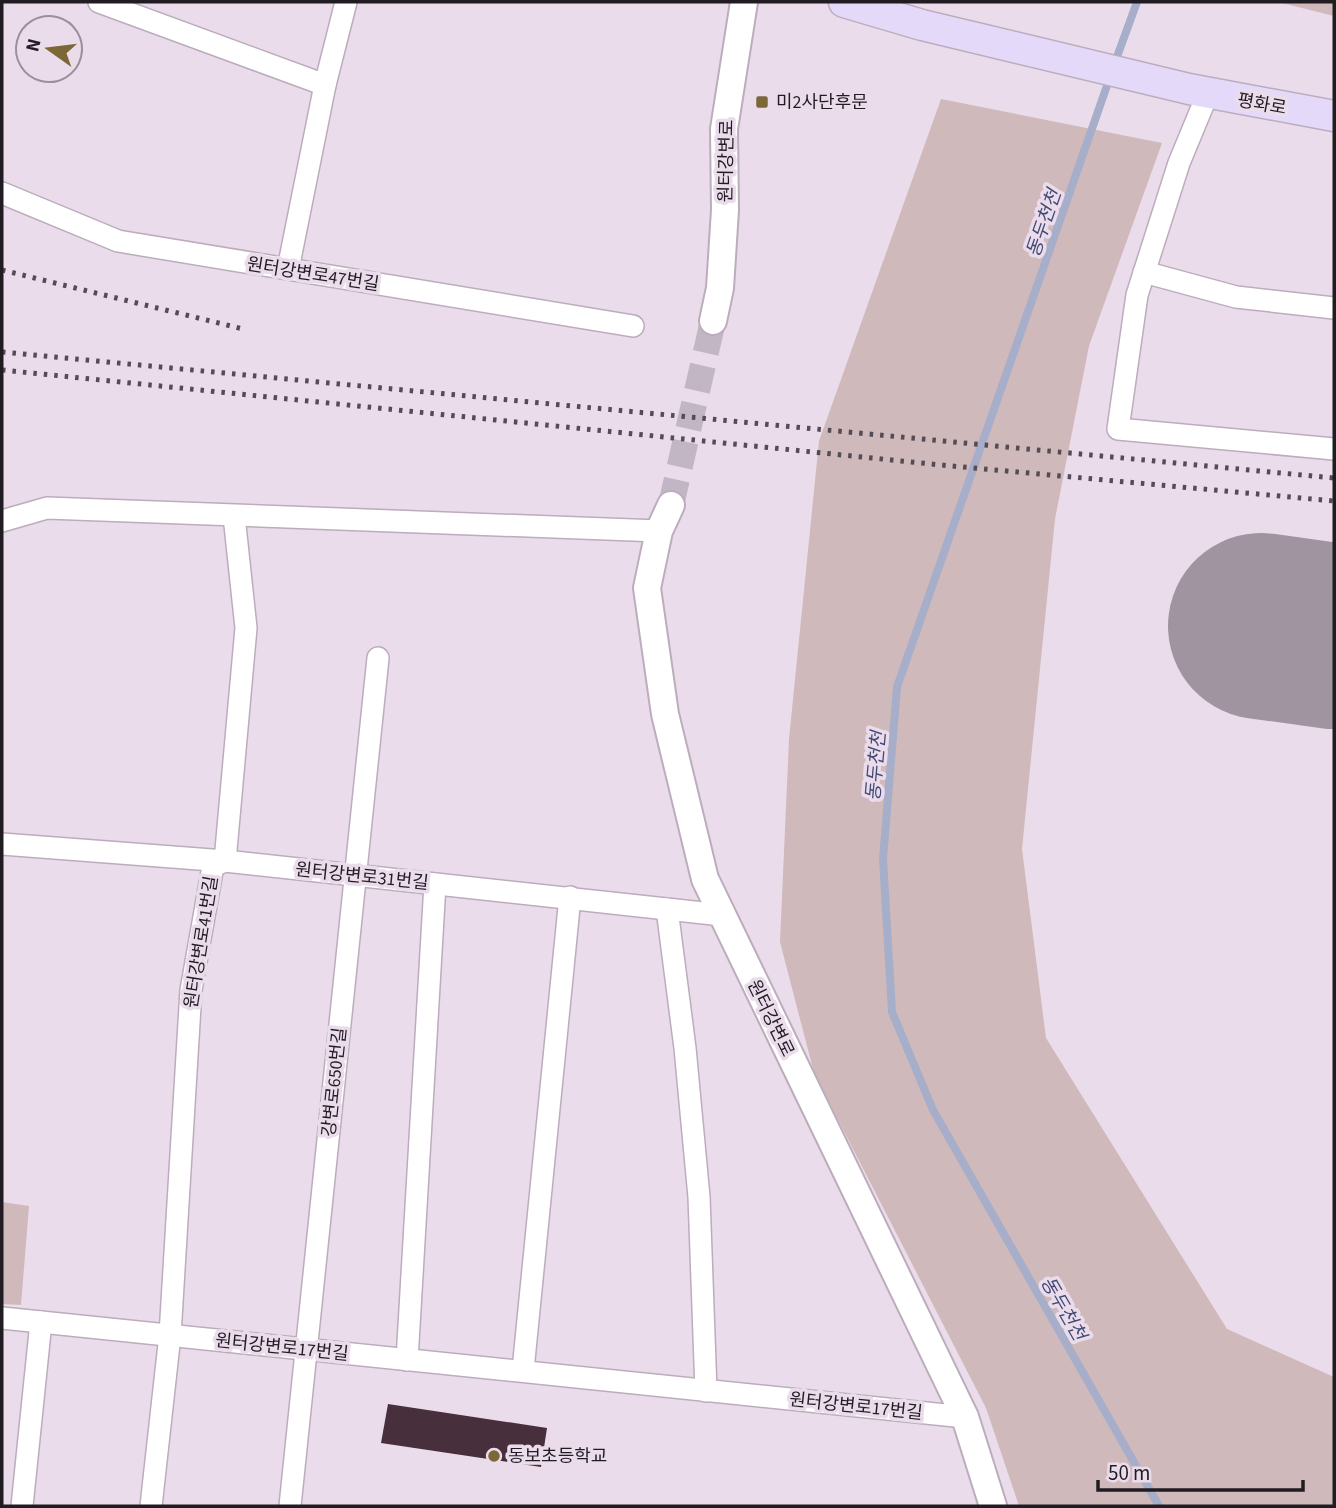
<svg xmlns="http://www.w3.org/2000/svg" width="1336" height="1508" font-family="'Source Sans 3','Noto Sans KR',sans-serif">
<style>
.green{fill:#cfb9bb}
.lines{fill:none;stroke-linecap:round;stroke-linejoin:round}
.stream{stroke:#a6aeca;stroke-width:8}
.runway{stroke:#a094a0;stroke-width:186}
.building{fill:#482f3c}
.tertiary-tunnel{stroke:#c3b6c4;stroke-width:26;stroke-dasharray:26 13;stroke-linecap:butt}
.minor-casing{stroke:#bbadbc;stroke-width:24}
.tertiary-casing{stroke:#bbadbc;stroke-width:30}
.secondary-casing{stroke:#bbadbc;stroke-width:33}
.minor{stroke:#fff;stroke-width:21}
.tertiary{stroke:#fff;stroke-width:26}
.secondary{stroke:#e5d9fa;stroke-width:30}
.rail{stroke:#544c55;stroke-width:5;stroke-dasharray:3.5 7;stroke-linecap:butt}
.poi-dot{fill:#7c6736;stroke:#ebdcec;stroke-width:2.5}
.labels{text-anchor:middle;stroke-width:7;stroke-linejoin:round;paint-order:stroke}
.poi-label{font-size:18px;fill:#211c22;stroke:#ebdcec;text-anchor:start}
.street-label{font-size:18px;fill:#211c22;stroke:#ebdcec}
.water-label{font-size:19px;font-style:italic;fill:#414a74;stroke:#ebdcec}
</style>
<rect width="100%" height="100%" fill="#ebdcec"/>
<g class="green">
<path d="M1278 2H1334V16Z"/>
<path d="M941 99 1162 143 1089 346 1055 519 1022 849 1046 1038 1227 1329 1334 1377V1506H1019L986 1408 814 1073 780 942 789 739 819 441Z"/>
<path d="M2 1202 29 1206 21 1305 2 1304Z"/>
</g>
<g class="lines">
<g class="stream">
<path d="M1114 65 1137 2"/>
<path d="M1110 77 897 687 883 859 892 1012 933 1110 1159 1506"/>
</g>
<path class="runway" d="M1261 626 1334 636"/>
</g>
<path class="building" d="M388 1404 547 1428 541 1467 381 1443Z"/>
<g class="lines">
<path class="tertiary-tunnel" d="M671 505 713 321"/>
<g class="minor-casing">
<g id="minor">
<path d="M99 2 325 85"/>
<path d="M1208 93 1179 163 1137 295 1118 429 1334 449"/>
<path d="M2 193 118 241 633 326"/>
<path d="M288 269 325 85 346 2"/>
<path d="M1144 272 1236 297 1334 308"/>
<path d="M2 521 47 508 659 531"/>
<path d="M2 844 225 861 722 915"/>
<path d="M667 909 685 1048 699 1197 706 1391"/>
<path d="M2 1318 965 1417"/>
<path d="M407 1360 435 884"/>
<path d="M523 1370 570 897"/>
<path d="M22 1506 41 1322"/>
<path d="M151 1506 170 1335 191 990 213 866 225 861 246 628 234 516"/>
<path d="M290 1506 378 658"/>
</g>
</g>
<g class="tertiary-casing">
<g id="tertiary">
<path d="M713 321 720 288 725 210 724 129 744 2"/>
<path d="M671 505 659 531 647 588 665 714 705 879 965 1417 993 1506"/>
</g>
</g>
<g class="secondary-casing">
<path id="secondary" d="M844 2 922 25 1189 89 1334 116"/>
</g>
<use href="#minor" class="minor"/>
<use href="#tertiary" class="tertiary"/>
<use href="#secondary" class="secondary"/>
<g class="rail">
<path d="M2 270 243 329"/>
<path d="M2 352 1334 478"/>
<path d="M2 370 941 465 1334 501"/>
</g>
</g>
<g class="poi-dot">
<rect x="755" y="95" width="14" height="14" rx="3.5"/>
<circle cx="494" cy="1456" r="7"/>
</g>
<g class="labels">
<g class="poi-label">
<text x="776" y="108">미2사단후문</text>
<text x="508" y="1462">동보초등학교</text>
</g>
<g class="street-label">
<text transform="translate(1262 104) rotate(10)" y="6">평화로</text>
<text transform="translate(726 161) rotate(-89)" y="6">원터강변로</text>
<text transform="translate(313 274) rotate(9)" y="6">원터강변로47번길</text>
<text transform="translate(362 876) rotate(6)" y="6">원터강변로31번길</text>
<text transform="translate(201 942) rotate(-81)" y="6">원터강변로41번길</text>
<text transform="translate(771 1018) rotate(64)" y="6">원터강변로</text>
<text transform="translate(334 1082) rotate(-84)" y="6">강변로650번길</text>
<text transform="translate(282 1347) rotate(6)" y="6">원터강변로17번길</text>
<text transform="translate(856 1406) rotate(6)" y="6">원터강변로17번길</text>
</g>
<g class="water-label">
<text transform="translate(1043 223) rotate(-71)" y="7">동두천천</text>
<text transform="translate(875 766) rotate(-85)" y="7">동두천천</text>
<text transform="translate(1064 1308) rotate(60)" y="7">동두천천</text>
</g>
</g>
<rect width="1336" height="1508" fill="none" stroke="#211c22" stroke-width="7"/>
<g transform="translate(49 49) rotate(284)"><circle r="33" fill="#ebdcec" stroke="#9a8f9b" stroke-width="2"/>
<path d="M0-5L12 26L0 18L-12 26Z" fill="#7c6736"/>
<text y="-10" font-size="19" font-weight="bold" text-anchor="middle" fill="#211c22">N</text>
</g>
<path d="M1098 1480v10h205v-10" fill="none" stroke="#211c22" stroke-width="3.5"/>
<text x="1108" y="1480" font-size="21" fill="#211c22" stroke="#ebdcec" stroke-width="5" paint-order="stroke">50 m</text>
</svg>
